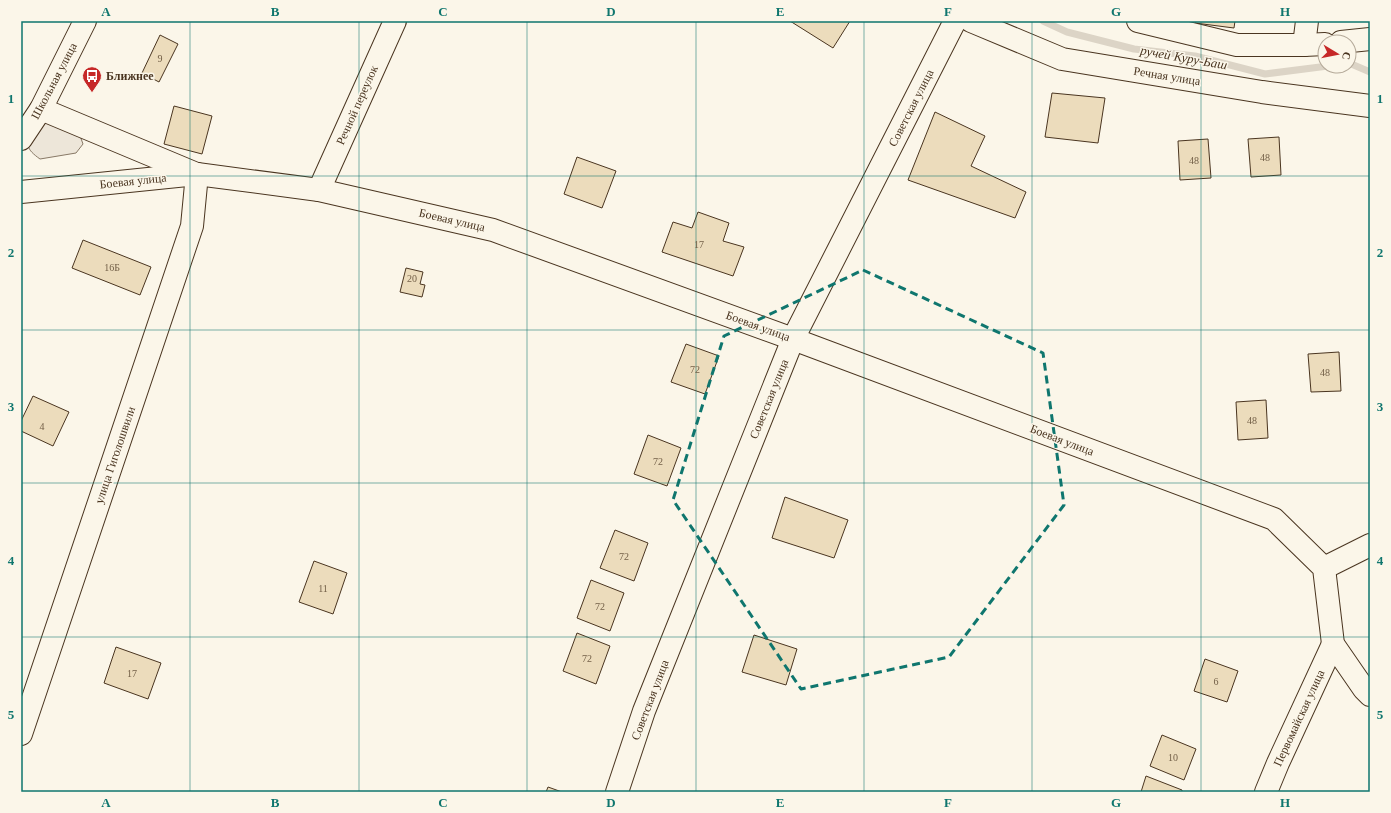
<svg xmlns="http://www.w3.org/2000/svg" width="1391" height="813" font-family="'Times New Roman',serif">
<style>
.green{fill:#ede6d9;stroke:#887966}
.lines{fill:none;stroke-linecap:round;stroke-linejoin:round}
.stream{stroke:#dcd4c6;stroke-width:7}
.building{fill:#ecdcbc;stroke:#4a3520}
.minor-casing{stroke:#4a3520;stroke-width:24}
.minor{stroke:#fbf6e9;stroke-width:22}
.marked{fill:none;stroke:#0f766e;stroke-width:3;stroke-dasharray:8 5;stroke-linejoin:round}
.grid{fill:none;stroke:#0f766e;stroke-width:1;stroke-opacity:0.55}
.labels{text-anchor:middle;stroke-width:3;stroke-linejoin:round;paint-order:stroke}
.number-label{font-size:10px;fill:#725f47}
.poi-label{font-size:12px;font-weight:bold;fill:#4a3520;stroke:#fbf6e9;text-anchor:start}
.street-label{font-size:12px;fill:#4a3520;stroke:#fbf6e9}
.water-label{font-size:13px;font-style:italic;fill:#4a3520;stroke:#fbf6e9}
.neatline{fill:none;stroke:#0f766e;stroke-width:1.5}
.grid-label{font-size:13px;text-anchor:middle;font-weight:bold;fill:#0f766e}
</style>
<rect width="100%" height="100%" fill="#fbf6e9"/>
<path class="green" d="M49 120 79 133 83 144 76 153 40 159C26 149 26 145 30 129Z"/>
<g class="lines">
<g class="stream">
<path d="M1043 21 1067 32 1134 49 1195 56 1265 74 1328 66"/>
<path d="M1349 63 1370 72"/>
</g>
</g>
<g class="building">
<path d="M790 21H850L833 48Z"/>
<path d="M1196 21H1235L1234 28 1195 23Z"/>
<path d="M160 35 178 44 159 82 142 73Z"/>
<path d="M1052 93 1105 98 1098 143 1045 137Z"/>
<path d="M174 106 212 116 202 154 164 144Z"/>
<path d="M935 112 985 136 971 166 1026 192 1015 218 908 180Z"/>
<path d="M1279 137 1281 175 1251 177 1248 139Z"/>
<path d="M1208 139 1211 178 1180 180 1178 141Z"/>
<path d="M577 157 616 171 602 208 564 194Z"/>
<path d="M698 212 729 223 723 241 744 247 733 276 662 252 673 222 692 228Z"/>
<path d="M83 240 151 267 140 295 72 268Z"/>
<path d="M406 268 423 272 420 284 425 285 422 297 400 292Z"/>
<path d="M686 344 719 356 705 394 671 382Z"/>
<path d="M1339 352 1341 391 1311 392 1308 354Z"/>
<path d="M33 396 69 412 53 446 21 431V421Z"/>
<path d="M1266 400 1268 438 1238 440 1236 402Z"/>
<path d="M648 435 681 448 667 486 634 474Z"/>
<path d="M785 497 848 520 834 558 772 538Z"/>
<path d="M615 530 648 543 634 581 600 568Z"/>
<path d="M314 561 347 573 333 614 299 602Z"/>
<path d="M591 580 624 593 610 631 577 618Z"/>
<path d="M577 633 610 646 596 684 563 671Z"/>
<path d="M754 635 797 649 786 685 742 672Z"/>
<path d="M116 647 161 663 148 699 104 683Z"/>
<path d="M1205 659 1238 671 1227 702 1194 691Z"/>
<path d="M1162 735 1196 749 1184 780 1150 766Z"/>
<path d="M1146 776 1182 790V792H1141Z"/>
<path d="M548 787 562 792H546Z"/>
</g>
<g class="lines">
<g class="minor-casing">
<g id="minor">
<path d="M971 21 1062 59 1262 92 1370 106"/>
<path d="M1138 21 1237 45H1304L1325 44"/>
<path d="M1341 42 1370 39"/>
<path d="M1304 45 1307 21"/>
<path d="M41 109 194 173"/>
<path d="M21 139 41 109 85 21"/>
<path d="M319 190 395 21"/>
<path d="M21 192 197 174 319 190 493 230 793 339 1274 519 1324 568 1333 644 1364 689 1370 695"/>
<path d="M1324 568 1370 545"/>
<path d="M21 734 192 226 197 174"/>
<path d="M617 792 644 711 793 339 955 21"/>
<path d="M1266 792 1278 763 1333 644"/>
</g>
</g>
<use href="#minor" class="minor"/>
</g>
<path class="marked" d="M863 270 1043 353 1064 505 949 657 801 689 673 500 724 336Z"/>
<path class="grid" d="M190 21V792M359 21V792M527 21V792M696 21V792M864 21V792M1032 21V792M1201 21V792M21 176H1370M21 330H1370M21 483H1370M21 637H1370"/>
<defs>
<g id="bus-pin" transform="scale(1)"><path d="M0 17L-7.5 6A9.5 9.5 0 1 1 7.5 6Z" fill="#c62828" stroke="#fbf6e9"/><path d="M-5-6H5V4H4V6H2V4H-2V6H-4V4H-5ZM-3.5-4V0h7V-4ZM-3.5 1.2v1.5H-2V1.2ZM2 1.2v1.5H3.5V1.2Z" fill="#fff"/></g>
</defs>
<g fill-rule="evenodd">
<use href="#bus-pin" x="92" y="76"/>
</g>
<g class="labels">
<g class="number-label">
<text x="160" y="62">9</text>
<text x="1265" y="161">48</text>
<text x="1194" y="164">48</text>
<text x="699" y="248">17</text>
<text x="112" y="271">16Б</text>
<text x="412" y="282">20</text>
<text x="695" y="373">72</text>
<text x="1325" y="376">48</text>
<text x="1252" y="424">48</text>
<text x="42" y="430">4</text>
<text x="658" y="465">72</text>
<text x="624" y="560">72</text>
<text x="323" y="592">11</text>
<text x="600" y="610">72</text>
<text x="587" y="662">72</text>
<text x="132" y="677">17</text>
<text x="1216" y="685">6</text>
<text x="1173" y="761">10</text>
</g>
<g class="poi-label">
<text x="106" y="80">Ближнее</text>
</g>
<g class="street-label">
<text transform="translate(1167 76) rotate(9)" y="4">Речная улица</text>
<text transform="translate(54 81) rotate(-62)" y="4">Школьная улица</text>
<text transform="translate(357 105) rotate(-66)" y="4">Речной переулок</text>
<text transform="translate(911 108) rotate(-63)" y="4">Советская улица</text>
<text transform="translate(133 181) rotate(-6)" y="4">Боевая улица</text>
<text transform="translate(452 220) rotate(13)" y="4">Боевая улица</text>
<text transform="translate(758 326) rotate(20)" y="4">Боевая улица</text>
<text transform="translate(769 399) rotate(-68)" y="4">Советская улица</text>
<text transform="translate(1062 440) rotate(21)" y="4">Боевая улица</text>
<text transform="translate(115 455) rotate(-71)" y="4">улица Гиголошвили</text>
<text transform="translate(650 700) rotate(-69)" y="4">Советская улица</text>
<text transform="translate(1299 718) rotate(-65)" y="4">Первомайская улица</text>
</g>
<g class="water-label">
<text transform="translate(1184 57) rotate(10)" y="5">ручей Куру-Баш</text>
</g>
</g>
<rect width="1391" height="813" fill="none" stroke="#fbf6e9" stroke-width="44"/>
<g transform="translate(1337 54) rotate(100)"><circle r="19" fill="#fbf6e9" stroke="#b4a999"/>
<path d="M0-3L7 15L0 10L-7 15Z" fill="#c62828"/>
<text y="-6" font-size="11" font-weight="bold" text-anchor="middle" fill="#4a3520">С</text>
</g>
<rect x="22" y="22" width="1347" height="769" class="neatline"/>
<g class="grid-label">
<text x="106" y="16">A</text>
<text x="275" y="16">B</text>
<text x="443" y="16">C</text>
<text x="611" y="16">D</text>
<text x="780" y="16">E</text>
<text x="948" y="16">F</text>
<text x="1116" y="16">G</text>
<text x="1285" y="16">H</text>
<text x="11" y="103">1</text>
<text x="1380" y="103">1</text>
<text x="11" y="257">2</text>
<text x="1380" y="257">2</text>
<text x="11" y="411">3</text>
<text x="1380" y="411">3</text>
<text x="11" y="565">4</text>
<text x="1380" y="565">4</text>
<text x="11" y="719">5</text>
<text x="1380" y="719">5</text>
<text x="106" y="807">A</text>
<text x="275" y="807">B</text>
<text x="443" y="807">C</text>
<text x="611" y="807">D</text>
<text x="780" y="807">E</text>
<text x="948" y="807">F</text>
<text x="1116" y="807">G</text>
<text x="1285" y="807">H</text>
</g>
</svg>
